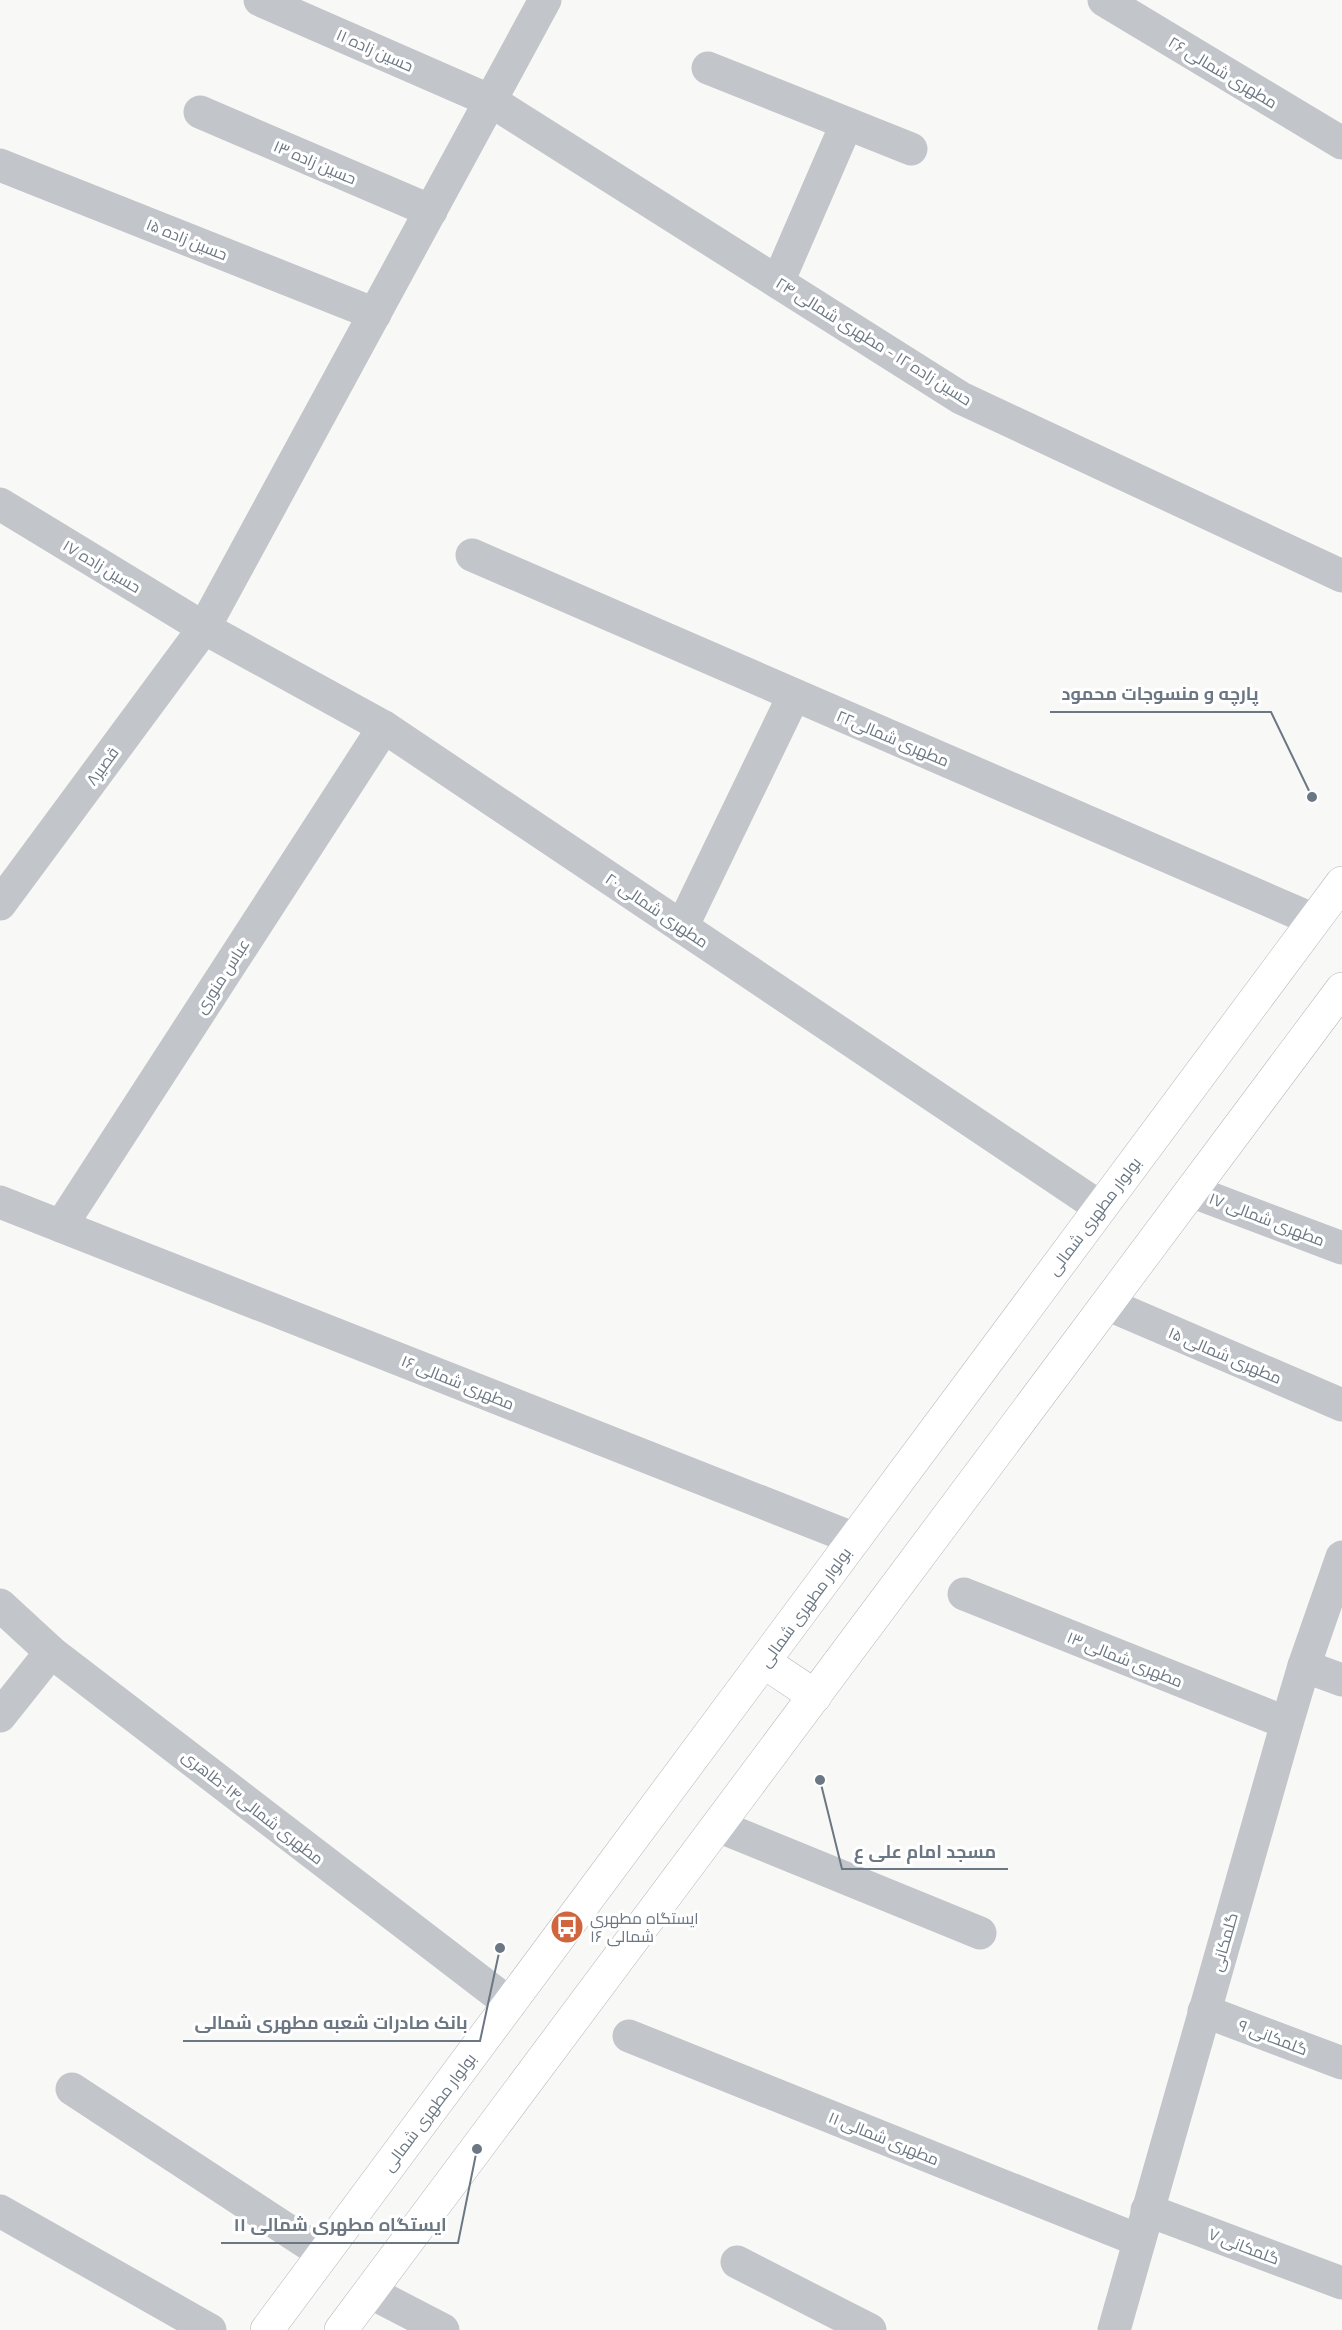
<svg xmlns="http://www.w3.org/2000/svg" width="1342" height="2330" font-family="Raleway,Cairo,sans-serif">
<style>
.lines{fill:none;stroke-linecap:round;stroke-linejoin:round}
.secondary-casing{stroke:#b3b7bb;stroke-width:34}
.minor{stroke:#c2c5c9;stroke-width:33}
.secondary{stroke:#fff;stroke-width:33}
.labels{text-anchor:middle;stroke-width:6;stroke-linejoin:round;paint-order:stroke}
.street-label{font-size:16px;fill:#6b7783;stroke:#fff}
.poi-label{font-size:16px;fill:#6b7783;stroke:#fff;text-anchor:start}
.leader{fill:none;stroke:#6b7783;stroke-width:2}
.callout-dot{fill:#6b7783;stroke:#fff;stroke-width:2}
.callout-label{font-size:18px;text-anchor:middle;font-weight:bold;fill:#6b7783;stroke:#fff;stroke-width:6;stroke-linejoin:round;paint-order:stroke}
</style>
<rect width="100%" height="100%" fill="#f8f8f6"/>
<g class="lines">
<g class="secondary-casing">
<g id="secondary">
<path d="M764 1662 815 1696"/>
<path d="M267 2330 1342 883"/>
<path d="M341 2330 1342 989"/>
</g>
</g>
<g class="minor">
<path d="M260 0 491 101 961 398 1342 576"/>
<path d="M1104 0 1342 143"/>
<path d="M708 68 911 149"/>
<path d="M200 112 431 211"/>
<path d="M0 165 375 314"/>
<path d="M778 282 846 125"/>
<path d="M0 504 204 628 384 727 1101 1208"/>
<path d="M472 555 1314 920"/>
<path d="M0 904 204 628 545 0"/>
<path d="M682 927 794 695"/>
<path d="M1191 1191 1342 1248"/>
<path d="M0 1202 855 1539"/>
<path d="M61 1226 384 727"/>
<path d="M1107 1304 1342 1405"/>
<path d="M964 1594 1287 1723"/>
<path d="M0 1605 51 1652 510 2004"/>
<path d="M1304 1666 1342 1680"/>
<path d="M0 1716 51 1652"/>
<path d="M718 1826 980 1933"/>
<path d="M1204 2011 1342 2063"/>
<path d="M629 2036 1138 2240"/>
<path d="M72 2089 324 2254"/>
<path d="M1147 2210 1342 2283"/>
<path d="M0 2211 210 2330"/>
<path d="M737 2262 870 2330"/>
<path d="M370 2292 443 2330"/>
<path d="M1114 2330 1287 1723 1304 1666 1342 1557"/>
</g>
<use href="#secondary" class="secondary"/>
</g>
<defs>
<g id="bus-disc" transform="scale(1.725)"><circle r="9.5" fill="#d0663e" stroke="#fff"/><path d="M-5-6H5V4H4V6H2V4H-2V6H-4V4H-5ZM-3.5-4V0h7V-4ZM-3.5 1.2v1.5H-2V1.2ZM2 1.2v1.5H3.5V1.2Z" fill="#fff"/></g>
</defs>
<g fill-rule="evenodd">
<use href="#bus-disc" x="567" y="1927"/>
</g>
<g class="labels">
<g class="street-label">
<text transform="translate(375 50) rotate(24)" y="6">حسین زاده ۱۱</text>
<text transform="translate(1223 72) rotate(31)" y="6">مطهری شمالی ۲۶</text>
<text transform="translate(315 162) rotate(23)" y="6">حسین زاده ۱۳</text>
<text transform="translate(187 239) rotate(22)" y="6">حسین زاده ۱۵</text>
<text transform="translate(874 341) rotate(32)" y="6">حسین زاده ۱۲ - مطهری شمالی ۲۴</text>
<text transform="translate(102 566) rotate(31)" y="6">حسین زاده ۱۷</text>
<text transform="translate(893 738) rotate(23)" y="6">مطهری شمالی۲۲</text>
<text transform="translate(102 766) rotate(-54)" y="6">قصیر۸</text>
<text transform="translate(657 910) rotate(34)" y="6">مطهری شمالی ۲۰</text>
<text transform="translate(222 976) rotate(-57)" y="6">عباس منوری</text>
<text transform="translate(1094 1216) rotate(-53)" y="6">بولوار مطهری شمالی</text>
<text transform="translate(1267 1219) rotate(21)" y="6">مطهری شمالی ۱۷</text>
<text transform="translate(1225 1355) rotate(23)" y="6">مطهری شمالی ۱۵</text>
<text transform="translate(458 1382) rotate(22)" y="6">مطهری شمالی ۱۶</text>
<text transform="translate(805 1607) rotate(-54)" y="6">بولوار مطهری شمالی</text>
<text transform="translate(1125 1659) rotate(22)" y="6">مطهری شمالی ۱۳</text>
<text transform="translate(253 1807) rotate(38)" y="6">مطهری شمالی۱۴-طاهری</text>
<text transform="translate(1224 1942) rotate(-74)" y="6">گلمکانی</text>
<text transform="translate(1273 2037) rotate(21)" y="6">گلمکانی ۹</text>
<text transform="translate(429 2112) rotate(-53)" y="6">بولوار مطهری شمالی</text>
<text transform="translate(884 2138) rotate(22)" y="6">مطهری شمالی ۱۱</text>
<text transform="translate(1244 2246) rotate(21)" y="6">گلمکانی ۷</text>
</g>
<g class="poi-label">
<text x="590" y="1924">ایستگاه مطهری<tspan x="590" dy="18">شمالی ۱۶</tspan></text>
</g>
</g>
<path class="leader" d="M1312 797L1271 712H1050M820 1780L842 1869H1008M500 1948L480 2041H183M477 2149L458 2243H221"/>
<g class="callout-dot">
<circle cx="1312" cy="797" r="6"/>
<circle cx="820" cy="1780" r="6"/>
<circle cx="500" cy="1948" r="6"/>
<circle cx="477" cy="2149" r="6"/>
</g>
<g class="callout-label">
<text x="1160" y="700">پارچه و منسوجات محمود</text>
<text x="925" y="1858">مسجد امام علی ع</text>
<text x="331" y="2029">بانک صادرات شعبه مطهری شمالی</text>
<text x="340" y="2231">ایستگاه مطهری شمالی ۱۱</text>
</g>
</svg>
